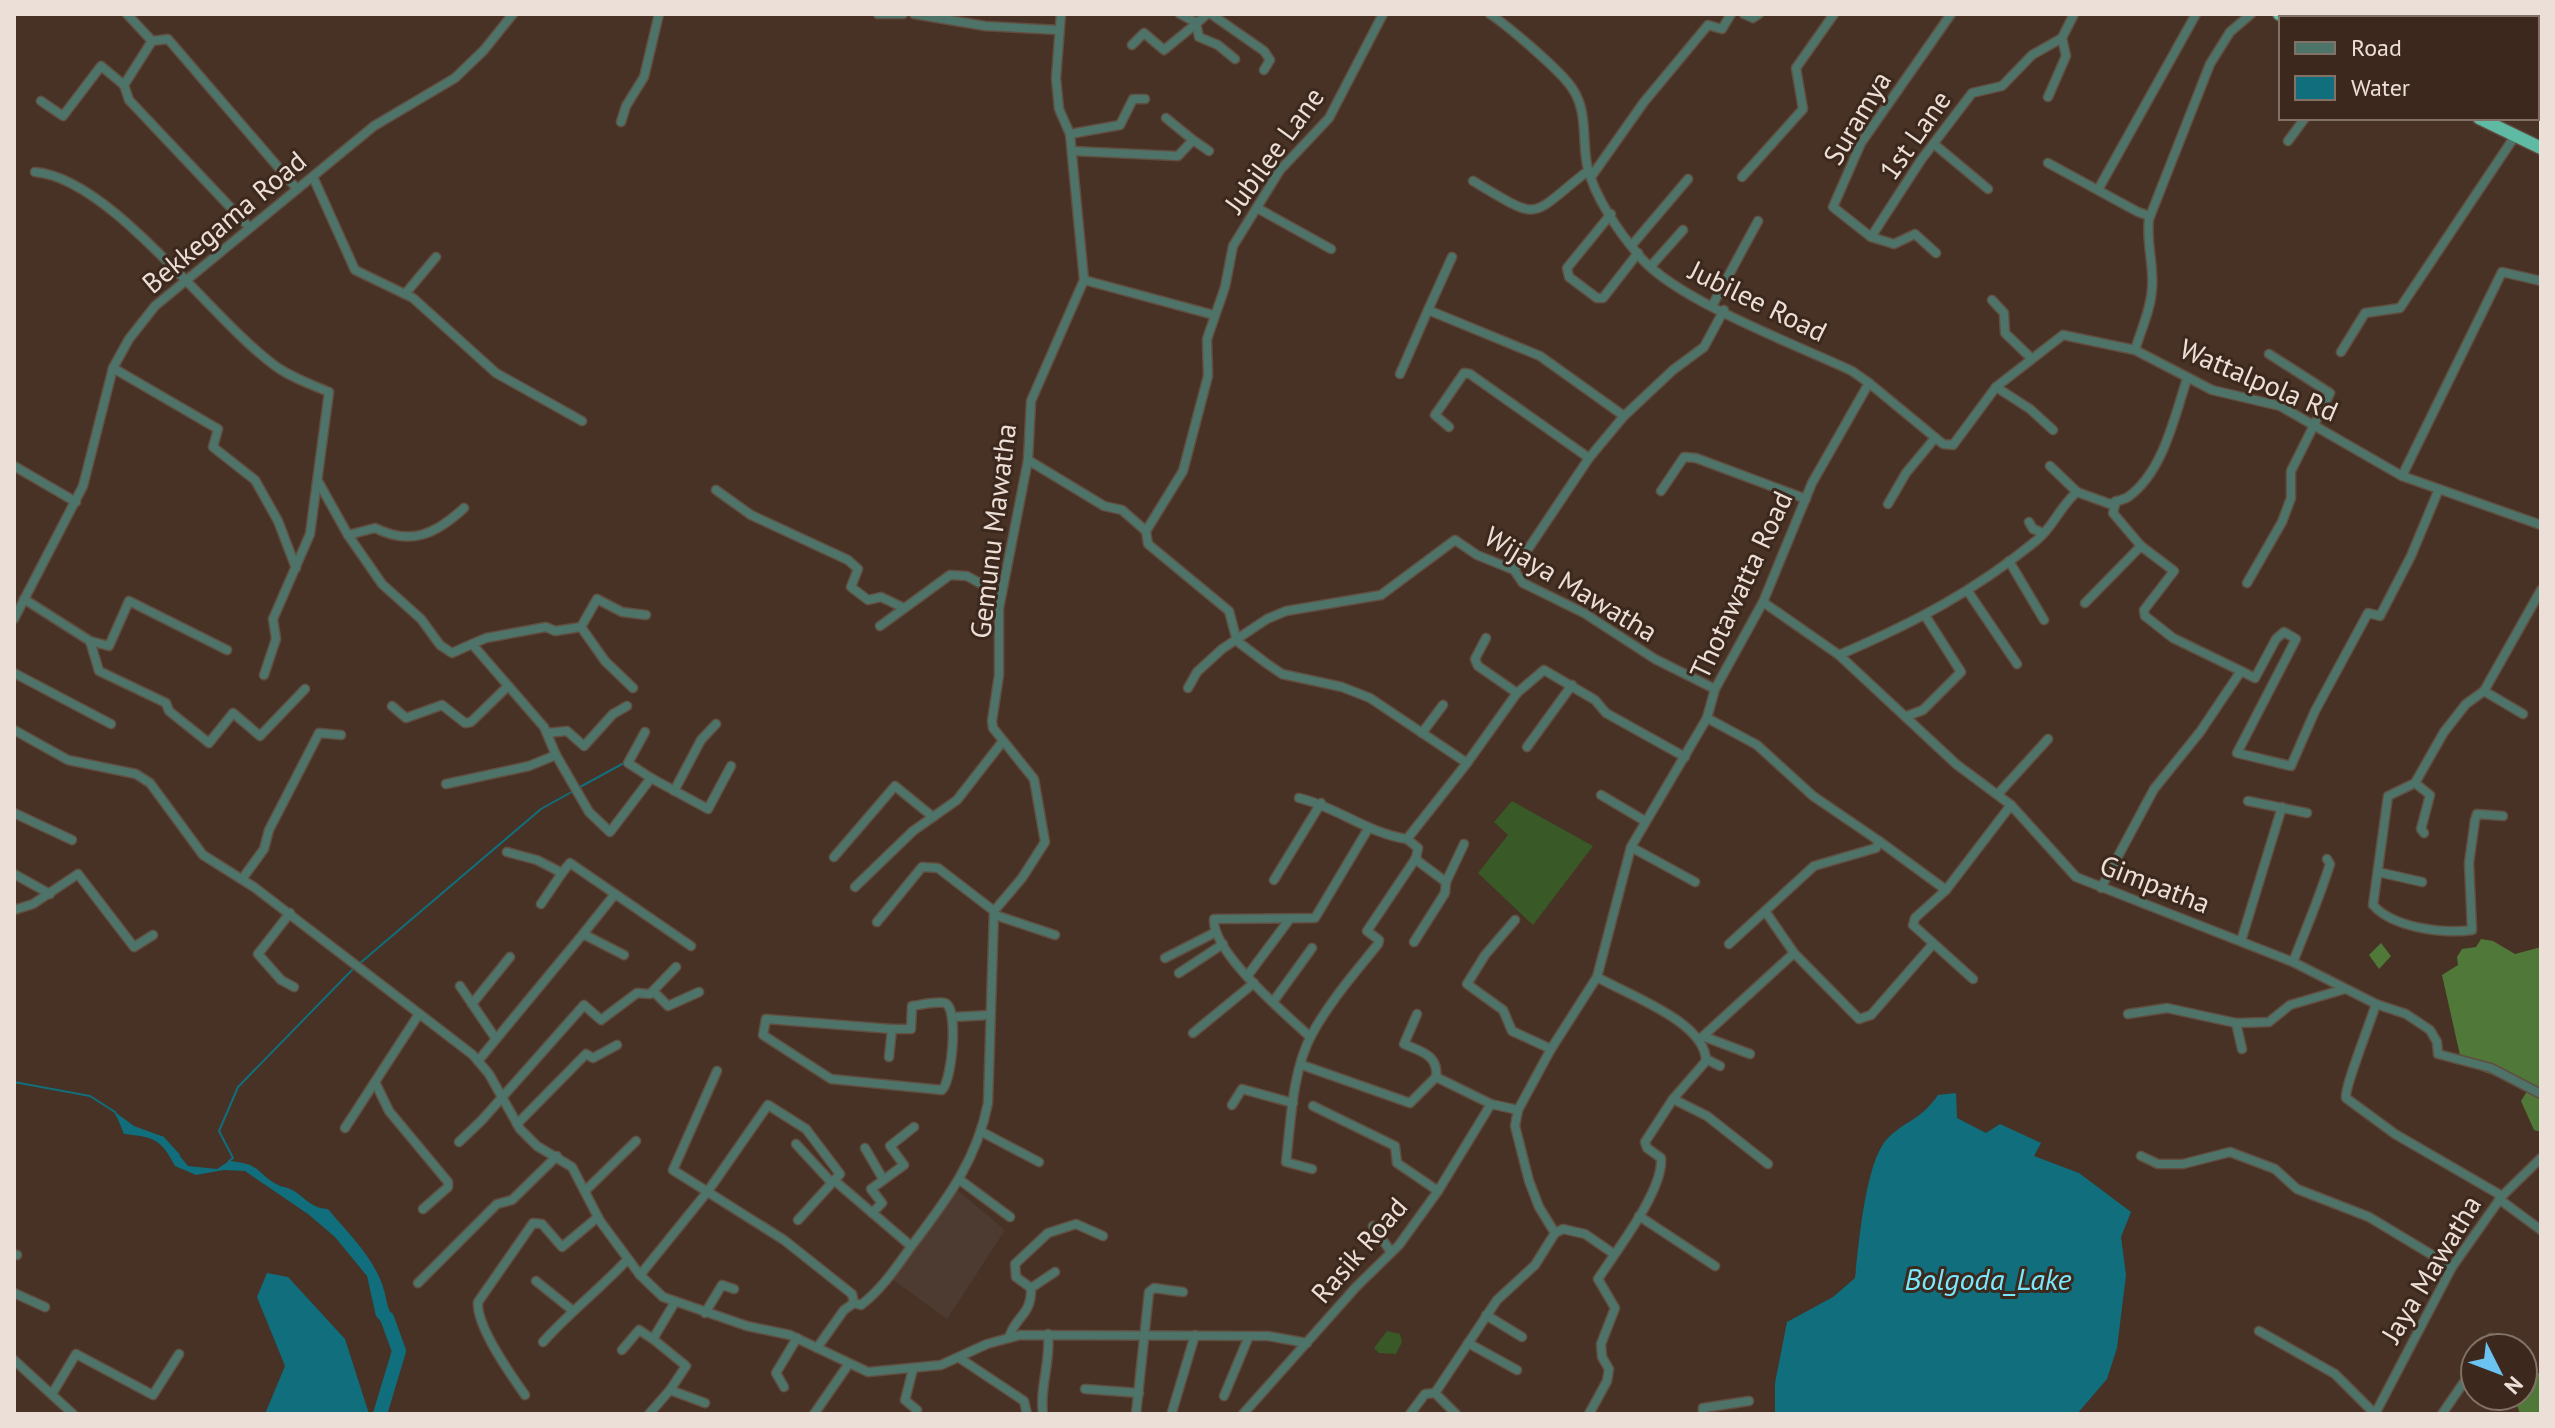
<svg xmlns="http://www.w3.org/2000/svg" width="2555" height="1428" font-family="'PT Sans',sans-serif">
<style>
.education{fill:#4d3b32}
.green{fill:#395926}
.forest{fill:#507839}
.water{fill:#116e7c}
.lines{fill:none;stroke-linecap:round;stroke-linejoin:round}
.stream{stroke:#116e7c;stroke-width:2}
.river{stroke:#116e7c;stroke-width:14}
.minor-casing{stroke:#614e41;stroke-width:11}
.trunk-casing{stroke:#614e41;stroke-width:15}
.minor{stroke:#4e746a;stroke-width:8}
.trunk{stroke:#5fbaa4;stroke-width:12}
.labels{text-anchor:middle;stroke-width:6;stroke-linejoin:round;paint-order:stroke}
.street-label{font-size:28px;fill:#ecdfd7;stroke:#3c281c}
.water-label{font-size:30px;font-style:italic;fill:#79e8fd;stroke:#3c281c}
</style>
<rect width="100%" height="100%" fill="#473225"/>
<path class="education" d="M957 1190 1005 1230 947 1319 892 1279Z"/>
<g class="green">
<path d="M1512 801 1593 846 1533 925 1478 873 1508 835 1494 822Z"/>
<path d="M1387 1331 1400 1334 1402 1342 1396 1354 1379 1353 1374 1348Z"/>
</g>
<g class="forest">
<path d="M2481 939 2493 941 2515 954 2541 947V1132L2534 1130 2521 1101 2529 1088 2462 1064 2442 975 2458 965 2457 957 2462 949 2476 947Z"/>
<path d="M2381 943 2391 956 2379 969 2369 955Z"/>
<path d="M2541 1372V1414H2520L2514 1396H2523V1377Z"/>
</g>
<g class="water">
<path d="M1956 1093 1957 1118 1986 1133 2000 1124 2041 1143 2034 1156 2079 1173 2131 1212 2121 1237 2126 1275 2117 1348 2107 1379 2077 1414H1775V1383L1787 1322 1833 1297 1855 1278C1859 1245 1865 1163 1887 1139 1904 1121 1921 1120 1938 1095Z"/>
<path d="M115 1112 134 1126 164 1137 188 1166 217 1169 229 1161C263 1164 255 1173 278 1185 282 1187 286 1187 290 1189 305 1196 309 1208 328 1209 351 1237 380 1263 386 1299 389 1313 396 1322 394 1336L376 1316 367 1276 335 1237 308 1214 245 1171 224 1170 196 1175 175 1166C161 1139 154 1137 124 1134Z"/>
<path d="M267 1273 288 1277 345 1339 369 1414H265L285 1366 257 1297Z"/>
</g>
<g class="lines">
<g class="stream">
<path d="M580 787 624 763"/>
<path d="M359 964 541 809 575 790"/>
<path d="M14 1082 90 1096 115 1112 124 1128"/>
<path d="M162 1137 179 1155"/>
<path d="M229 1161 233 1158 219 1131 238 1087 354 968"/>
</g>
<path class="river" d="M380 1414 399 1351 387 1318"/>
<g class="minor-casing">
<g id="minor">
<path d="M127 14 152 41"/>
<path d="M878 14H903"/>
<path d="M914 14 985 26 1059 30"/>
<path d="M1180 14 1197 23 1207 14"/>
<path d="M1211 14 1264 51 1270 60 1264 70"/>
<path d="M1383 14 1329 118 1280 170 1233 246 1225 287 1207 339 1208 376 1183 471 1146 531 1148 544 1229 611 1237 641 1266 663 1282 674 1342 687 1370 698 1467 763 1517 693 1544 670 1595 700 1606 713 1685 757"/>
<path d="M1490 14C1508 26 1561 71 1572 88 1588 111 1582 139 1587 165 1594 197 1620 234 1642 259 1681 302 1797 345 1852 371L1869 383"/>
<path d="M1744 14 1753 18 1759 14"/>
<path d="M2335 18 2338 14"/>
<path d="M2451 18 2454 14"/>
<path d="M1196 24 1199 37 1218 45 1235 59"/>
<path d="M1132 45 1144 33 1164 50 1197 23"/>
<path d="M124 85 152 41 168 39 297 189"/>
<path d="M2048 97 2066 56 2062 38"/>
<path d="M41 101 63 116 101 66 124 85 129 100 249 227"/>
<path d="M1166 118 1193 140"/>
<path d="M621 122 626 106 644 77 659 14"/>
<path d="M1070 134 1120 125 1133 99H1145"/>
<path d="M2288 141 2305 118"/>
<path d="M1934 144 1988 189"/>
<path d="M1072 151 1178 156 1193 140 1209 151"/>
<path d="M2048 163 2138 212 2150 216"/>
<path d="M35 172C111 178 211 319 274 365 290 377 310 384 329 392L310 534 273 619 276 639 264 675"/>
<path d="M313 177 355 270 413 298 496 373 582 421"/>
<path d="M1591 177 1644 102 1708 25 1722 29 1731 14"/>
<path d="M1742 177 1803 109 1796 68 1834 14"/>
<path d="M1473 181C1544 223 1527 218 1589 170"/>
<path d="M2099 188 2196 14"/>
<path d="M1257 208 1331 249"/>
<path d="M1611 214 1567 268 1569 277 1597 298H1603L1638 253"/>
<path d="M1871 237 1921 160 1972 93 2002 86 2032 55 2062 38 2074 14"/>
<path d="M1632 245 1688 179"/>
<path d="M1936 253 1915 234 1894 244 1871 237 1833 207 1861 143 1951 14"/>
<path d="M1452 257 1428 310 1540 356 1624 416"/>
<path d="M1651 266 1683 230"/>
<path d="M1084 280 1214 315"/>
<path d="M405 294 436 257"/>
<path d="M1992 300 2004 313 2005 333 2032 359"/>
<path d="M1712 306 1758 221"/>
<path d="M2135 350C2141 330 2151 309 2152 288 2154 264 2146 243 2149 219L2210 64 2230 32 2251 14"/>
<path d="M2341 352 2365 313 2400 308 2515 136"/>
<path d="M113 368 218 429 213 447 255 480 278 521 296 568"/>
<path d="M1400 374 1428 310"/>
<path d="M1996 387 2030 409 2053 430"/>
<path d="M1449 427 1435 415 1464 373 1470 374 1589 458 1624 416 1673 370 1704 347 1724 310"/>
<path d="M1028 460 1104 506 1122 510 1146 531"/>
<path d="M14 466 76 502"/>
<path d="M2050 466 2077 492"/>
<path d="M2402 476 2502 272 2541 281"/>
<path d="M319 483 348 535 382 584 421 619 440 645 452 653 472 644 544 727 556 755 529 766 446 784"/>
<path d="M716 490 751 515 848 560 858 569 851 587 868 600 881 597 902 607"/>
<path d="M1661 491 1684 457 1696 458 1806 499"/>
<path d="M1888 504 1906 473 1935 438"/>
<path d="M2029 522 2033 529 2044 533"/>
<path d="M348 535 375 528C411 546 436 534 464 508"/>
<path d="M2009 561 2044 620"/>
<path d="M1514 570 1589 458"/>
<path d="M2247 583 2282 522 2291 498V471L2330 393 2269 354"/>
<path d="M1969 593 2017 664"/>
<path d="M24 599 90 641 99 671 166 703 169 711 209 743 233 713 260 736 305 689"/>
<path d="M1763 602 1839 655 1956 764 2011 805 2076 877 2293 962 2376 1004 2406 1014 2430 1030 2437 1042 2438 1054 2491 1068 2541 1094"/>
<path d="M2085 603 2141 546"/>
<path d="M14 619 83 486 113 368 129 339 155 306 374 126 455 78 484 50 513 14"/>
<path d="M880 626 950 575 967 576 1001 595"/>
<path d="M581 627 605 661 633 688"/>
<path d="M1486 638 1475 659 1478 666 1517 693"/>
<path d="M90 641 109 646 129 601 227 650"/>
<path d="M472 644 486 638 546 627 555 631 581 627 597 599 622 612 646 615"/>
<path d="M1839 655C1913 623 1974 592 2037 540 2053 527 2061 505 2077 492L2110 504C2116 501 2123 500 2128 497 2163 472 2174 418 2187 379"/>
<path d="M2241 671 2255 678 2276 639 2284 632 2296 639 2237 753 2291 766 2315 711 2368 613 2380 616 2411 556 2439 489"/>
<path d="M14 673 111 724"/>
<path d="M1188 688 1197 672 1222 649 1267 619 1286 611 1381 595 1455 540 1477 555 1514 570 1523 583 1584 613 1655 659 1715 689"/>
<path d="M2484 691 2523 714"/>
<path d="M392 706 406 718 442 705 465 723 471 722 506 688"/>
<path d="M1907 716 1923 710 1961 672 1926 617"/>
<path d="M1707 718 1757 745 1813 796 1879 841 1876 848 1814 866 1729 944"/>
<path d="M14 730 68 760 136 774 150 783 203 855 254 887 473 1055 489 1074 520 1129 537 1146 572 1167 600 1221 640 1275 663 1297 747 1326 790 1335 868 1372 941 1365 987 1344 1020 1335 1268 1336 1307 1343"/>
<path d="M645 732 628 763 651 778"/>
<path d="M547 733 567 731 584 746 613 714 627 706"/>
<path d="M1422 733 1443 705"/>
<path d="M1527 747 1572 685"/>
<path d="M556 755 589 812 610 832 651 778 708 809 731 766"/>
<path d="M2415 783 2388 796 2373 905C2393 928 2444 934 2472 930L2469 863 2475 820 2477 814 2503 816"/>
<path d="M674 791 701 740 716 724"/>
<path d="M1998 794 2048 739"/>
<path d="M1601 795 1645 821"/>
<path d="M1299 798C1337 807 1367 833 1407 839"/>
<path d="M2248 801 2307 813"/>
<path d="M14 813 72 840"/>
<path d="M2424 833 2421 829 2430 795 2415 783 2444 732 2466 704 2484 691 2541 590"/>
<path d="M1879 841 1946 890"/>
<path d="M1631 847 1695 882"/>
<path d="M507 852 537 860 562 873 570 863 691 946"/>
<path d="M834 857 895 786 933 817"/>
<path d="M1415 859 1446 882"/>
<path d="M2378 872 2422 882"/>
<path d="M14 874 50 894"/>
<path d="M242 879 264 849 269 830 319 733 341 735"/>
<path d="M1274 880 1321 803"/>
<path d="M855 887 913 831 957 800 1003 741"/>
<path d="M2101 888 2154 789 2200 732 2241 671 2173 638 2145 616 2144 610 2174 571 2141 546 2113 513 2116 501"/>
<path d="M541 904 562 873"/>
<path d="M14 910 33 904 78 874 134 947 153 935"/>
<path d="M1765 911 1794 953 1859 1019 1871 1015 1933 944"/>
<path d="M290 913 258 954 281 980 294 987"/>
<path d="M995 915 1055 935"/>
<path d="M1515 920 1485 955 1467 984 1503 1010 1512 1031 1551 1049"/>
<path d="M877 922 922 867 938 868 994 911"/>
<path d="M583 934 615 894"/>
<path d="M2241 941 2282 807"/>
<path d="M1414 942 1445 893 1446 882 1464 844"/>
<path d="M1165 958 1216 932"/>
<path d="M2293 962C2306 929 2320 896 2330 864L2327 859"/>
<path d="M1179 973 1223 944"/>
<path d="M1248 975 1289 920"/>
<path d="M1973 979 1913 925 1915 918 1946 890 2011 805"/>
<path d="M460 986 496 1039"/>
<path d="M653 991 668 1006 699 992"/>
<path d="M1273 1002 1312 948"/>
<path d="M472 1004 510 957"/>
<path d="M2376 1004C2371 1021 2344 1088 2346 1098L2395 1134 2502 1196"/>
<path d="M1417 1014 1404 1044C1420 1051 1439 1055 1436 1077"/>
<path d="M2128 1014 2167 1008 2236 1023 2269 1022 2290 1005 2345 989"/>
<path d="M953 1017 990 1015"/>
<path d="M2236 1023 2242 1049"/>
<path d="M1193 1033 1254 983"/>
<path d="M1310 1037C1286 1014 1212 953 1214 919L1315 918 1368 829"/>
<path d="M1705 1037 1750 1054"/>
<path d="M1700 1039 1794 953"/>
<path d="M889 1057 892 1029H911L912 1006C920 1005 936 1001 945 1003 959 1008 952 1081 942 1090L831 1079 763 1035 766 1019 892 1029"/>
<path d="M1706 1059 1720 1066"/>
<path d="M478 1061 583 934 624 955"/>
<path d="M1302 1065 1410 1103 1436 1077 1491 1104 1518 1110"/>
<path d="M717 1071 673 1170 784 1240 852 1294 854 1303 844 1310 817 1348"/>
<path d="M375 1082 389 1111 448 1182V1187L423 1209"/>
<path d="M1673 1099 1707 1116 1768 1164"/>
<path d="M1232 1105 1242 1089 1293 1103"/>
<path d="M1313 1106 1395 1146 1397 1163 1438 1191"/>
<path d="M517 1124 586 1054 593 1058 617 1045"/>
<path d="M345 1128 419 1014"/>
<path d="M982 1132 1039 1162"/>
<path d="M459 1142 482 1120 584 1005 601 1020 637 993 650 994 676 967"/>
<path d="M796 1144 832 1183"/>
<path d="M865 1148 883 1179"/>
<path d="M2141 1156 2158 1164H2183L2230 1152 2275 1169 2297 1189 2369 1217 2452 1267"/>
<path d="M1312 1169 1286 1162C1291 1121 1292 1071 1312 1034 1330 1001 1355 973 1378 944L1379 940 1367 931 1416 858 1418 848 1407 839 1467 763"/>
<path d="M960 1180 1010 1217"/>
<path d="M835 1181 911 1246"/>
<path d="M585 1191 636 1141"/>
<path d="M2499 1199 2541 1230"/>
<path d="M872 1213 882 1203 871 1189 904 1165 890 1146 914 1127"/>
<path d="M1639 1216 1715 1266"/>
<path d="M1373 1226 1391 1252"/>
<path d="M1555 1233 1563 1229 1585 1234 1614 1254"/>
<path d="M14 1254 17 1255"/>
<path d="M640 1275 708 1191 768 1105 806 1129 840 1174 798 1220"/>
<path d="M536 1281 572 1310"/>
<path d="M418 1283 497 1204 512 1200 557 1156"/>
<path d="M1031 1288 1016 1277 1015 1264 1048 1233 1076 1224 1103 1236"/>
<path d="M14 1293 45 1307"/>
<path d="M675 1302 653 1339 686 1366 670 1390 705 1403"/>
<path d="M854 1303 861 1305C883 1288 897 1266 913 1244 947 1199 977 1160 988 1103L994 911 1022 878 1045 842 1034 779 993 728 992 721 999 675V608L1028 460 1031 401 1084 280 1070 134 1059 109 1056 78 1061 14"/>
<path d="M705 1313 722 1285 734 1289"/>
<path d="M1486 1315 1522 1337"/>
<path d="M2259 1331 2335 1374 2375 1414"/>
<path d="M1009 1338C1014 1317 1032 1316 1031 1288L1055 1272"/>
<path d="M543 1342C571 1311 600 1289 628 1259"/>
<path d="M1468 1343 1517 1370"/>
<path d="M2486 1348 2491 1338"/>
<path d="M622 1350 639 1330 653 1339"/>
<path d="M961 1359 1024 1401 1027 1414"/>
<path d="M14 1360 73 1414"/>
<path d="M913 1369 905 1400 917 1410 915 1414"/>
<path d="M784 1387 776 1373 797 1338"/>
<path d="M1085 1389 1139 1393"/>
<path d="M52 1394 76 1354 153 1395 179 1354"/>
<path d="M525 1395C511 1375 476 1326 478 1302L533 1223 542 1224 562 1247 598 1217"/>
<path d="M1224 1396 1249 1336"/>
<path d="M1172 1412 1195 1335"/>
<path d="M649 1414 670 1390"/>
<path d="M814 1414 848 1365"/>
<path d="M1043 1414C1039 1389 1051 1362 1048 1334"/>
<path d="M1136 1414 1149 1292 1154 1288 1183 1292"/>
<path d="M1243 1414 1356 1287 1399 1245 1438 1191 1491 1104"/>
<path d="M1410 1414 1425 1394 1435 1393"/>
<path d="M1456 1414 1435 1393 1497 1300 1535 1265 1555 1233 1539 1207 1529 1181 1515 1126 1518 1110 1551 1049 1597 977 1631 847 1707 718 1715 689 1763 602 1812 483 1869 383 1943 444 1953 445 1996 387 2063 335 2135 350 2212 390 2280 406 2402 476 2541 525"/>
<path d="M1589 1414 1607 1381 1609 1369 1602 1357 1601 1344 1615 1308 1598 1279C1616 1251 1664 1190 1661 1158L1647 1148 1645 1142 1673 1099 1706 1061C1706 1022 1628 995 1597 977"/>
<path d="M1703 1414V1408L1749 1401"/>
<path d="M2375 1414 2452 1267 2502 1196 2541 1158"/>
<path d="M2442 1414 2475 1366"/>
</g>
</g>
<g class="trunk-casing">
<g id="trunk">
<path d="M2279 14 2286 18"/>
<path d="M2479 118 2541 148"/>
</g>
</g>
<use href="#minor" class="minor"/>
<use href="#trunk" class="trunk"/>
</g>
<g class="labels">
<g class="street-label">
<text transform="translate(1857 118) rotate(-59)" y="10">Suramya</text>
<text transform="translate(1915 135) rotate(-55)" y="10">1st Lane</text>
<text transform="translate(1274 150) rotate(-54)" y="10">Jubilee Lane</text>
<text transform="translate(224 222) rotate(-40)" y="10">Bekkegama Road</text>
<text transform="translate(1758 301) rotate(26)" y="10">Jubilee Road</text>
<text transform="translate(2259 380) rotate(23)" y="10">Wattalpola Rd</text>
<text transform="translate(993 531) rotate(-83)" y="10">Gemunu Mawatha</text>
<text transform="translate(1571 584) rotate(31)" y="10">Wijaya Mawatha</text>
<text transform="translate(1741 585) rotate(-65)" y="10">Thotawatta Road</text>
<text transform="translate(2155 884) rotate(21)" y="10">Gimpatha</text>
<text transform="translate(1359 1250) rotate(-49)" y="10">Rasik Road</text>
<text transform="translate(2431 1269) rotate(-59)" y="10">Jaya Mawatha</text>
</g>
<g class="water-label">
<text x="1988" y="1290">Bolgoda_Lake</text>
</g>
</g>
<rect width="2555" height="1428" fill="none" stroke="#ecdfd7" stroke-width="32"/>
<rect x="2279" y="16" width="260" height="104" fill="#3c281c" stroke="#827167" stroke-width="2"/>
<rect x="2295" y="42" width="40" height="12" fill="#4e746a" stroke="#827167" stroke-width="2"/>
<text x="2351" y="56" font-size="24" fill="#ecdfd7">Road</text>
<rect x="2295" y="76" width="40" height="24" fill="#116e7c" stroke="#827167" stroke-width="2"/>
<text x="2351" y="96" font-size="24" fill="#ecdfd7">Water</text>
<g transform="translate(2499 1372) rotate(132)"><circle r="38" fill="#3c281c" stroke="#827167" stroke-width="2"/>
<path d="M0-6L14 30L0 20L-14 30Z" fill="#6ac3f1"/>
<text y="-12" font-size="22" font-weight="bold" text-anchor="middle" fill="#ecdfd7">N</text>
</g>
</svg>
